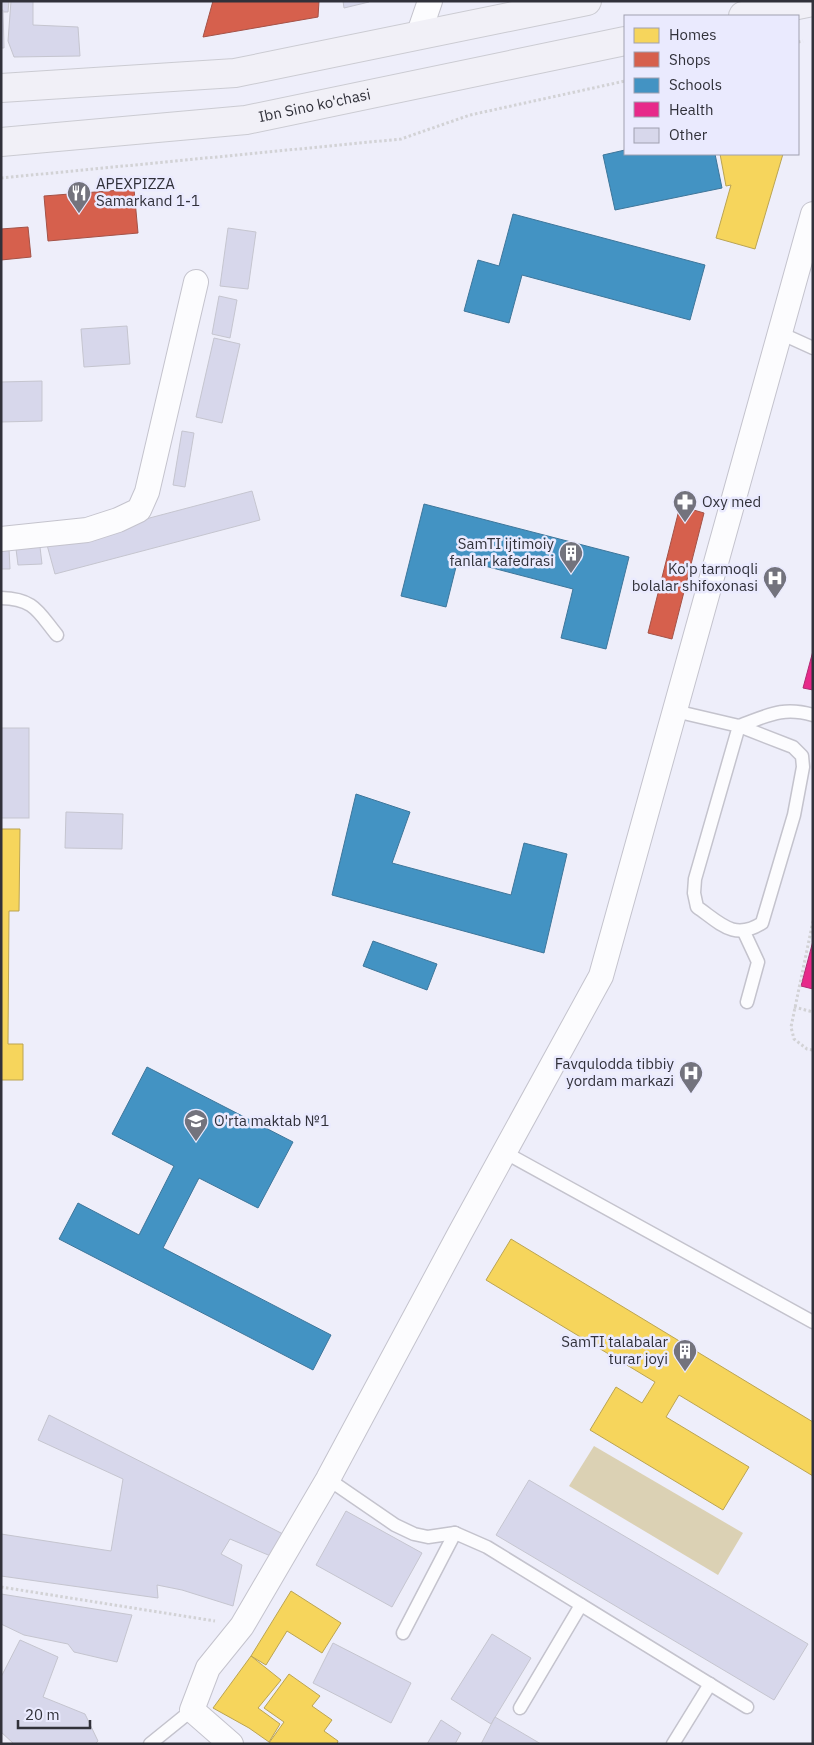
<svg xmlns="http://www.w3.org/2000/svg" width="814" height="1745" font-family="'IBM Plex Sans',sans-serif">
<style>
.green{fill:#dbd1b4}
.homes{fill:#f6d55c;stroke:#bba452}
.shops{fill:#d6604d;stroke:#a45247}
.schools{fill:#4393c3;stroke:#3e769a}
.health{fill:#e7298a;stroke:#b02b72}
.building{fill:#d7d7eb;stroke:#c5c5cf}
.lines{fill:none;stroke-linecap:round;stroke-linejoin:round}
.service-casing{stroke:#c4c3cd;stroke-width:15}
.minor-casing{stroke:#c4c3cd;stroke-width:26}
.primary-casing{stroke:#cbcbd2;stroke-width:30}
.path{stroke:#d2d2d5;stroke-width:3;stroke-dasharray:2.5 2.5;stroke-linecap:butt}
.service{stroke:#fcfcfe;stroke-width:12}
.minor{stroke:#fcfcfe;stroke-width:24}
.primary{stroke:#f1f0f7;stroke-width:28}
.labels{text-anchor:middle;stroke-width:5;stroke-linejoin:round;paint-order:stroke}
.street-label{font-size:15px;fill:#31313a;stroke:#eaeafe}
.poi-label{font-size:15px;fill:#31313a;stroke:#eaeafe;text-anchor:end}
</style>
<rect width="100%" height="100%" fill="#eeeefa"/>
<path class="green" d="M594 1446 743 1533 718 1575 569 1486Z"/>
<g class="homes">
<path d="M720 154H783L755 249 716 238 731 185 726 186Z"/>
<path d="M1 829H20L19 911H9L8 1044H23V1080H1Z"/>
<path d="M511 1239 813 1422V1476L679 1395 666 1417 749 1467 723 1510 590 1430 616 1387 642 1403 655 1382 486 1280Z"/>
<path d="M291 1591 341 1623 322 1653 287 1631 266 1665 251 1656Z"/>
<path d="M251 1656 281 1680 258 1708 280 1724 269 1742 249 1728 213 1708Z"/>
<path d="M289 1674 320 1696 312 1706 332 1720 324 1731 338 1741 337 1744 269 1743 284 1722 264 1708Z"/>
</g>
<g class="shops">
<path d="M213 1H319L318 17 203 37Z"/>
<path d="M134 189 138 233 48 241 44 196Z"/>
<path d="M28 227 31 257 1 260V229Z"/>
<path d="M680 506 704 513 672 639 648 633Z"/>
</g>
<g class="schools">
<path d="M625 150V154H715L722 188 615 210 603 155Z"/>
<path d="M513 214 705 265 690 320 522 275 509 323 464 311 478 260 499 266Z"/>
<path d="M424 504 629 557 606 649 561 638 573 589 458 559 446 607 401 596Z"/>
<path d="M356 794 410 812 392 863 511 895 524 843 567 854 544 953 332 895Z"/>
<path d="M373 941 437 964 427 990 363 966Z"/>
<path d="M147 1067 293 1142 258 1208 199 1178 163 1248 331 1335 313 1370 59 1239 78 1203 139 1235 174 1166 112 1134Z"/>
</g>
<g class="health">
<path d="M813 651V690L803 688Z"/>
<path d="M813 941V989L801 986Z"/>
</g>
<g class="building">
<path d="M1 1H9L8 12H1Z"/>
<path d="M11 1H33V25L78 27 80 56 14 57 8 41Z"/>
<path d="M343 1H369V2L344 8Z"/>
<path d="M1 10H3L4 48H1Z"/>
<path d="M228 228 256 232 248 289 220 286Z"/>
<path d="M219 296 237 300 230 338 212 334Z"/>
<path d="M127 326 130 364 84 367 81 329Z"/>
<path d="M214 338 240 344 222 423 196 417Z"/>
<path d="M42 381V421L1 422V382Z"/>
<path d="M182 431 194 433 185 487 173 485Z"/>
<path d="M252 491 260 520 55 574 47 545Z"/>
<path d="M40 547 42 564 18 565 16 549Z"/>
<path d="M1 549H9L10 569H1Z"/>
<rect x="1" y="728" width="28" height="90"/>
<path d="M66 812 123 814 122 849 65 848Z"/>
<path d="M49 1415 283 1534 273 1557 230 1539 221 1554 242 1565 233 1606 182 1590 157 1585 158 1598 1 1576V1534L111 1551 123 1479 38 1440Z"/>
<path d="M529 1480 808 1644 774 1700 496 1535Z"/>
<path d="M346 1511 422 1553 392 1607 316 1565Z"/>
<path d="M1 1594 132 1615 117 1662 74 1652 68 1644 24 1635 1 1624Z"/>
<path d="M492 1634 531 1658 491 1724 451 1699Z"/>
<path d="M20 1640 58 1657 43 1697 85 1714 98 1741 95 1744H14L1 1732V1677Z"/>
<path d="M333 1643 411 1683 391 1723 313 1683Z"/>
<path d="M495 1717 541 1744H481Z"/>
<path d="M441 1720 461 1733 455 1744H427Z"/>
</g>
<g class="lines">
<g class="service-casing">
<g id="service">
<path d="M780 333 813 348"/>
<path d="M1 598C35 599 38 612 57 635"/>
<path d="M675 711 739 726 793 747 802 756 803 767 794 815 762 923C734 941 720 923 697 907L694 893 695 879 739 726C767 716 782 706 813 715"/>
<path d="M744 932 758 962 747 1002"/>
<path d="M504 1152 813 1322"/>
<path d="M328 1479 395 1525 414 1534 428 1537 455 1533 487 1547 747 1707"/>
<path d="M403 1633 455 1533"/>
<path d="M520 1708 581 1605"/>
<path d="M150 1744 192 1710"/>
<path d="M673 1744 710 1684"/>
</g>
</g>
<g class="minor-casing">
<g id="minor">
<path d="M418 36 430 1"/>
<path d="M1 539 87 530 118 520 139 510 147 492 196 282"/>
<path d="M231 1744 192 1710 208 1668 242 1626 328 1479 459 1235 601 976 813 214"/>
</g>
</g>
<g class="primary-casing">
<g id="primary">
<path d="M743 16 813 2"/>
<path d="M1 88 235 73 587 1"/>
<path id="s1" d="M1 142 246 120 625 41"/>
</g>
</g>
<g class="path">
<path d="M798 42 803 41"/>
<path d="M1 178 401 139 470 115 625 81"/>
<path d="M813 921 791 1027 794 1039 807 1049 813 1050"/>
<path d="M794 1007 813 1012"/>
<path d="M1 1587 215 1621"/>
</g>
<use href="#service" class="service"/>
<use href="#minor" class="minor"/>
<use href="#primary" class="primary"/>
</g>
<defs>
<g id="restaurant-pin" transform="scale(1.25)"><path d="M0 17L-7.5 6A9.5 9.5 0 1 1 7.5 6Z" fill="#73737d" stroke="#eaeafe"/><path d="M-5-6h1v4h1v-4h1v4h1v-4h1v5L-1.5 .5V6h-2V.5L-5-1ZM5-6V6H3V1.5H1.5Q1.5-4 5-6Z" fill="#fff"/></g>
<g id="pharmacy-pin" transform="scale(1.25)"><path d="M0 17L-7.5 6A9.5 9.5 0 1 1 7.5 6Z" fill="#73737d" stroke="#eaeafe"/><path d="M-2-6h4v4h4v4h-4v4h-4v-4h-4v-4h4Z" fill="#fff"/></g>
<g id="building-pin" transform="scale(1.25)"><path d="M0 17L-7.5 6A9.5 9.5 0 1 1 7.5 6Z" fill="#73737d" stroke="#eaeafe"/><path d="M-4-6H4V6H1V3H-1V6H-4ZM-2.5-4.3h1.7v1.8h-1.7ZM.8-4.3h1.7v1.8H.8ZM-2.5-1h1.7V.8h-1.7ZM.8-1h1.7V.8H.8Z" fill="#fff"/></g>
<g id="hospital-pin" transform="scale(1.25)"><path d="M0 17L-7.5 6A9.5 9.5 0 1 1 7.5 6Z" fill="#73737d" stroke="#eaeafe"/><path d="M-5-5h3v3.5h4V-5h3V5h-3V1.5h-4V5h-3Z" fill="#fff"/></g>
<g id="school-pin" transform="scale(1.25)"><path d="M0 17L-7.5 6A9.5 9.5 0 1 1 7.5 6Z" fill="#73737d" stroke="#eaeafe"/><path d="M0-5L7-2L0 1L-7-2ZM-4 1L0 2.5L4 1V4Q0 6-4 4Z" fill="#fff"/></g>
</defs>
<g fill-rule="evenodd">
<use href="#restaurant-pin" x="79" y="193"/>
<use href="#pharmacy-pin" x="685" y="502"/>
<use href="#building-pin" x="571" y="553"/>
<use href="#hospital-pin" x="775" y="578"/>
<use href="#hospital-pin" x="691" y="1073"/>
<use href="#school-pin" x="196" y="1121"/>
<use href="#building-pin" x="685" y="1351"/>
</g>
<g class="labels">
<g class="street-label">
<text dy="5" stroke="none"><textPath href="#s1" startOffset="316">Ibn Sino ko'chasi</textPath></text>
</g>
<g class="poi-label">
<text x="96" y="189" text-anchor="start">APEXPIZZA<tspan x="96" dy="17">Samarkand 1-1</tspan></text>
<text x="702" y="507" text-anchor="start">Oxy med</text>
<text x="554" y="549">SamTI ijtimoiy<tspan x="554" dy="17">fanlar kafedrasi</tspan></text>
<text x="758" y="574">Ko'p tarmoqli<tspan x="758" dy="17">bolalar shifoxonasi</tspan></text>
<text x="674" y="1069">Favqulodda tibbiy<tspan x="674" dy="17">yordam markazi</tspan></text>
<text x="214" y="1126" text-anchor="start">O'rta maktab №1</text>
<text x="668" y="1347">SamTI talabalar<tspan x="668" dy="17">turar joyi</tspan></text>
</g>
</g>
<rect width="814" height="1745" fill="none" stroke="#31313a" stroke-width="5"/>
<rect x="624" y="15" width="175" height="140" fill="#eaeafe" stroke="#a0a0b0"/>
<rect x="634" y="28" width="25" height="15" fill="#f6d55c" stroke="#a0a0b0"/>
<text x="669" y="40" font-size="15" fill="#31313a">Homes</text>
<rect x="634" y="52" width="25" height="15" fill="#d6604d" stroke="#a0a0b0"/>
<text x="669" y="65" font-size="15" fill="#31313a">Shops</text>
<rect x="634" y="78" width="25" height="15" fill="#4393c3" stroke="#a0a0b0"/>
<text x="669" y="90" font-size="15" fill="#31313a">Schools</text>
<rect x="634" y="102" width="25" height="15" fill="#e7298a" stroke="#a0a0b0"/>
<text x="669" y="115" font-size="15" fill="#31313a">Health</text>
<rect x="634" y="128" width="25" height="15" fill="#d7d7eb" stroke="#a0a0b0"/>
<text x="669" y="140" font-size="15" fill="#31313a">Other</text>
<path d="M18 1720v8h72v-8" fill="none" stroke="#31313a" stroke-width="2.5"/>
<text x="25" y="1720" font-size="15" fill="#31313a" stroke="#eaeafe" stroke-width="4" paint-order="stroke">20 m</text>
</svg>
